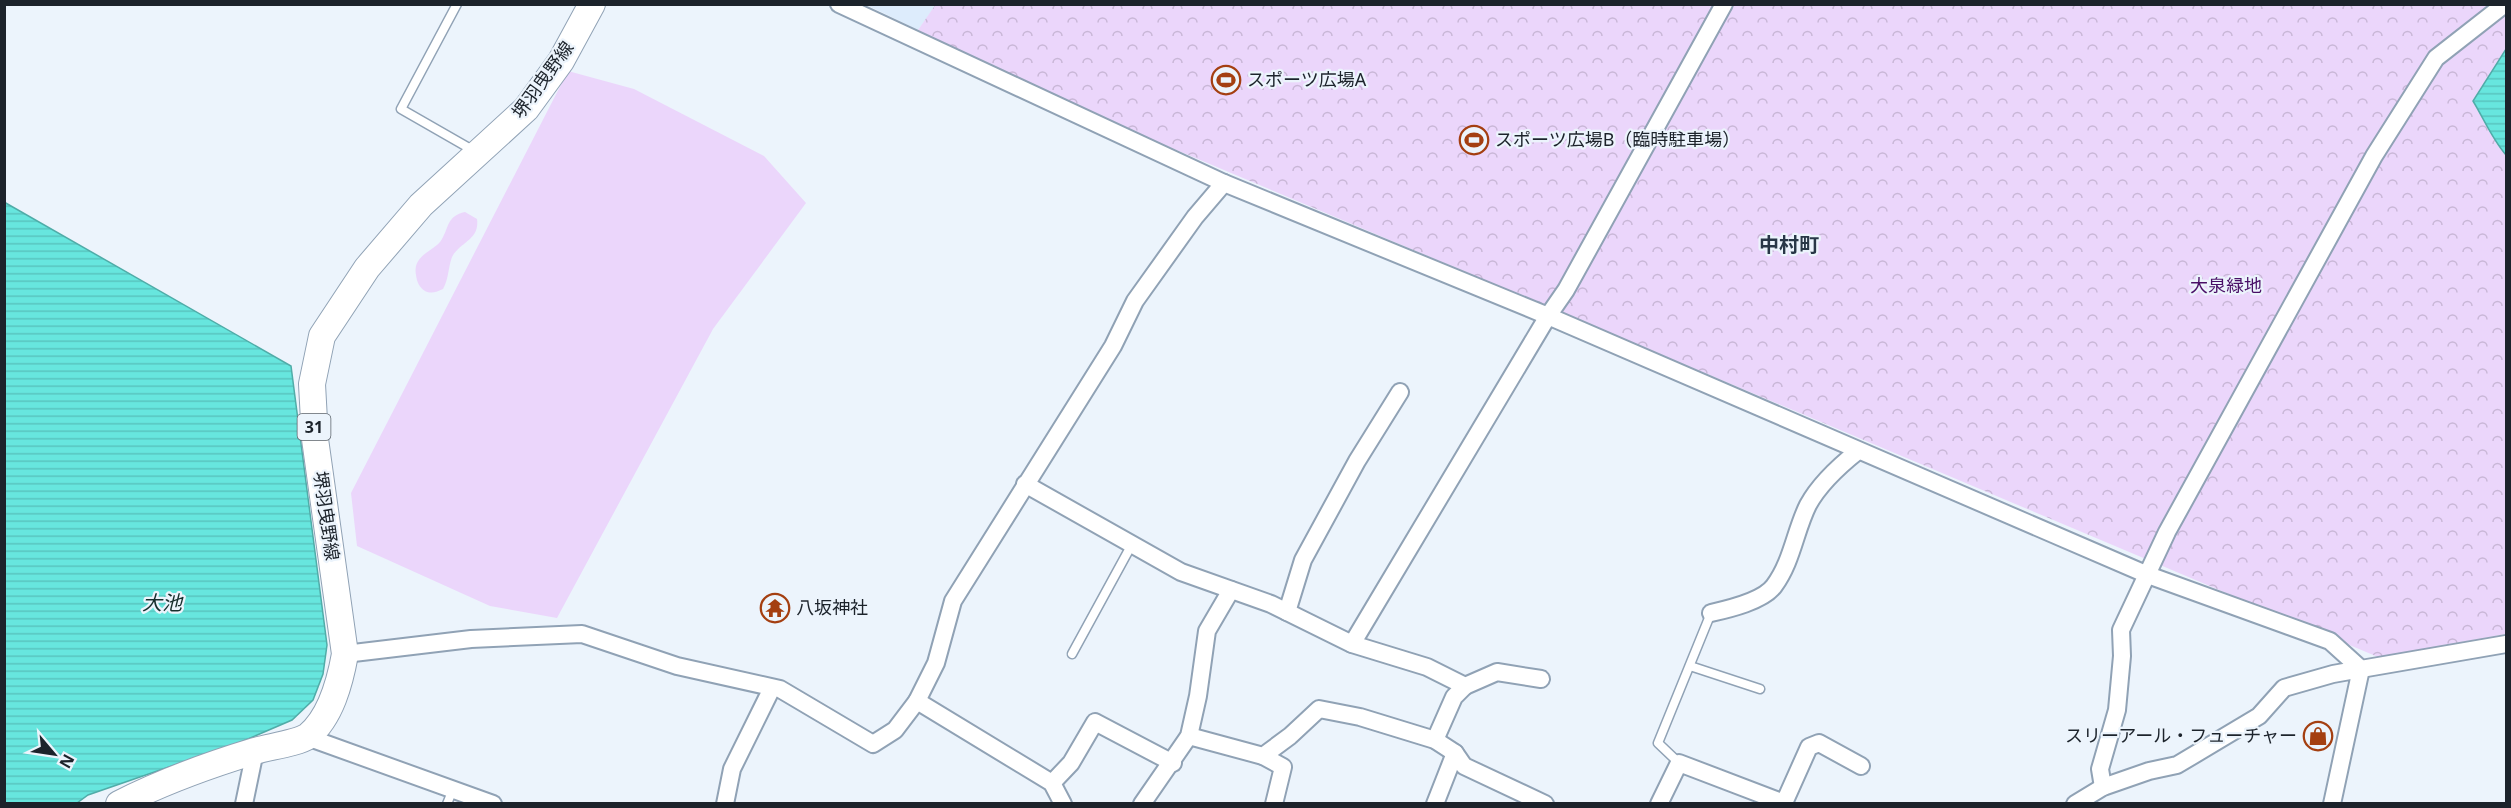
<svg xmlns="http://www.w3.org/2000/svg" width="2511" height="808" font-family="'Noto Sans','Noto Sans JP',sans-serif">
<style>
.built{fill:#ddecfc}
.grass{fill:#ebd6fb}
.forest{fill:url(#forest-crowns)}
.water{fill:url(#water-rules);stroke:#50aca8;stroke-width:1.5}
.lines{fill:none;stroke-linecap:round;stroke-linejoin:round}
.lane-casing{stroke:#90a2b5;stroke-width:11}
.street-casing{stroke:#90a2b5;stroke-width:20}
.primary-casing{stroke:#90a2b5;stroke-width:28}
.lane{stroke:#fff;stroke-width:8}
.street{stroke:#fff;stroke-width:16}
.primary{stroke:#fff;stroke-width:26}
.labels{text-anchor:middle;stroke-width:4.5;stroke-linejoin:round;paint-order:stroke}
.shield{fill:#ecf4fc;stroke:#5a626a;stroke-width:1.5}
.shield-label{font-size:16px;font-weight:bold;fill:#1c232b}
.street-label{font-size:18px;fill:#1c232b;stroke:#ecf4fc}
.poi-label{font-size:18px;fill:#1c232b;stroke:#ecf4fc;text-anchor:start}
.park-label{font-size:18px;fill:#490f67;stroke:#ecf4fc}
.neighbourhood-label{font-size:20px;font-weight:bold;fill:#283747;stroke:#ecf4fc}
.water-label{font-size:20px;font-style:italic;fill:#172e2c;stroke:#ecf4fc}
</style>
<defs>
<pattern id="forest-crowns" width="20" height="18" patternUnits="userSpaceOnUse" patternTransform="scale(1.5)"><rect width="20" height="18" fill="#ebd6fb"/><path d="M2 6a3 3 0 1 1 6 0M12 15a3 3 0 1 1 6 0" fill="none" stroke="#c9b7d7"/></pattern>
<pattern id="water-rules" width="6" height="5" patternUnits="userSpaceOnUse" patternTransform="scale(1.5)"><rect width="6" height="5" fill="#67e6de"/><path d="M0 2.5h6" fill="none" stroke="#59c5bf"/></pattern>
</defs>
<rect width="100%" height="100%" fill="#ecf4fc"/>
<path class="built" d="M867 5H936L918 30Z"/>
<g class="grass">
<path d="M568 71 634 89 764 156 806 203 713 329 557 618 490 606 357 546 351 493Z"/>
<path d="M465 212 477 219C480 240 460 242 452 257 448 268 449 278 443 289 437 292 431 294 425 291 419 287 417 282 416 275 412 254 436 251 442 239 449 227 447 216 465 212Z"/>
</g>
<path class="forest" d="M936 4 2506 5V634L2378 657 1065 103 918 30Z"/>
<g class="water">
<path d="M2506 49V155C2492 139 2484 119 2473 101Z"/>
<path d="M4 202 291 366 327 645 323 674 313 700 292 720 241 742 88 795 77 803H5Z"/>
</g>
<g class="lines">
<g class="lane-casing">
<g id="lane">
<path d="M457 4 401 109 476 152"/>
<path d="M1072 654 1131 546"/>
<path d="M1690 666 1760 689"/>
<path d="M1679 763 1658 743 1711 613"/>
<path d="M447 804 453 789"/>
</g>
</g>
<g class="street-casing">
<g id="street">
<path d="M839 4 1224 183 1548 316 2148 575 2330 641 2361 669 2506 644"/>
<path d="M1025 484 1181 572 1271 604 1352 644 1427 667 1465 686 1497 672 1541 679"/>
<path d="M1287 612 1303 560 1357 461 1400 392"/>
<path d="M1711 613C1729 609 1763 601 1774 586 1792 562 1795 531 1808 505 1820 483 1839 466 1858 451"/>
<path d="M1352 644 1548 316 1566 290 1724 4"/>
<path d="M345 654 471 639 582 634 677 666 780 689 873 744 895 730 917 701 936 663 953 601 1113 346 1135 301 1195 217 1224 183"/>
<path d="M917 701 1052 783 1063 804"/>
<path d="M1189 736 1263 756 1290 736 1319 709 1360 717 1435 740 1455 753 1464 766 1545 804"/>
<path d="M307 737 493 804"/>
<path d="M1435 740 1454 697 1465 686"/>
<path d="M1263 756 1283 767 1274 804"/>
<path d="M1052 783 1071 763 1095 722 1173 763"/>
<path d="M2103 787 2100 769 2117 710 2122 656 2121 630 2167 532 2374 156 2436 58 2505 4"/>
<path d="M244 804 255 751"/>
<path d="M725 804 732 769 772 688"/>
<path d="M1142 804 1189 736 1198 696 1207 631 1231 590"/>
<path d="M1435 804 1455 753"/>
<path d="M1659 804 1679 763 1784 803 1809 747 1819 743 1861 766"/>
<path d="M2075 804 2103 787 2149 771 2177 765 2259 716 2284 688 2333 674 2361 669 2332 804"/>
</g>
</g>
<g class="primary-casing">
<path id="primary" d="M119 804C162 782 209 765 255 751 268 747 298 743 308 736 331 717 340 682 345 654L315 439 312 384 322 336 367 268 421 205 526 109 561 61 592 4"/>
</g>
<use href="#lane" class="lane"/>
<use href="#street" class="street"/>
<use href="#primary" class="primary"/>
</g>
<defs>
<g id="stadium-ring" transform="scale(1.5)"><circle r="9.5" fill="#ecf4fc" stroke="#a43f11" stroke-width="1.5"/><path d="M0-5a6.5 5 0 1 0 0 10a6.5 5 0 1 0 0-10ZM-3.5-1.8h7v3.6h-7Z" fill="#a43f11"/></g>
<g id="temple-ring" transform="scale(1.5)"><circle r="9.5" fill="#ecf4fc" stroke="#a43f11" stroke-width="1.5"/><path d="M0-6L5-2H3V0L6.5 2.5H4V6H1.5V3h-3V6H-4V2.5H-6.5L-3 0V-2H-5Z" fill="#a43f11"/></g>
<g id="shop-ring" transform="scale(1.5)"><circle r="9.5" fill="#ecf4fc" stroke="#a43f11" stroke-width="1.5"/><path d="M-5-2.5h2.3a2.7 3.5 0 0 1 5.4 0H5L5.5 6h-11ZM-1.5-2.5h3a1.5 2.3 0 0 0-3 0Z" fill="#a43f11"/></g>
</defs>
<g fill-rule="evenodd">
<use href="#stadium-ring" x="1226" y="80"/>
<use href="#stadium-ring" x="1474" y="140"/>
<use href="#temple-ring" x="775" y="608"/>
<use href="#shop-ring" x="2318" y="736"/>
</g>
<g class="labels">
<rect class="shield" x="297.5" y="414" width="33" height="26" rx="4.5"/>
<g class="shield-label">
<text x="314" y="433">31</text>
</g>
<g class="street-label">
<text transform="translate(543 80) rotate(-54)" y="6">堺羽曳野線</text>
<text transform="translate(326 516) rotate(82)" y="6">堺羽曳野線</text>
</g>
<g class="poi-label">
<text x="1247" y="86">スポーツ広場A</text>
<text x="1495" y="146">スポーツ広場B（臨時駐車場）</text>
<text x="796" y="614">八坂神社</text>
<text x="2297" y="742" text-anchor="end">スリーアール・フューチャー</text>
</g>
<g class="park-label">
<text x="2226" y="292">大泉緑地</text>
</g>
<g class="neighbourhood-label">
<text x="1789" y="252">中村町</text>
</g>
<g class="water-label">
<text x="162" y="610">大池</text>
</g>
</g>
<rect width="2511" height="808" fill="none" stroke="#1c232b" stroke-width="12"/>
<g transform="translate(54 754) rotate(119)" stroke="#ecf4fc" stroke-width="4.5" paint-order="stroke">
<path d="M0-4.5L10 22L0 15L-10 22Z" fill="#1c232b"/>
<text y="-9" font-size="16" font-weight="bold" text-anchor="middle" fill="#1c232b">N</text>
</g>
</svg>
